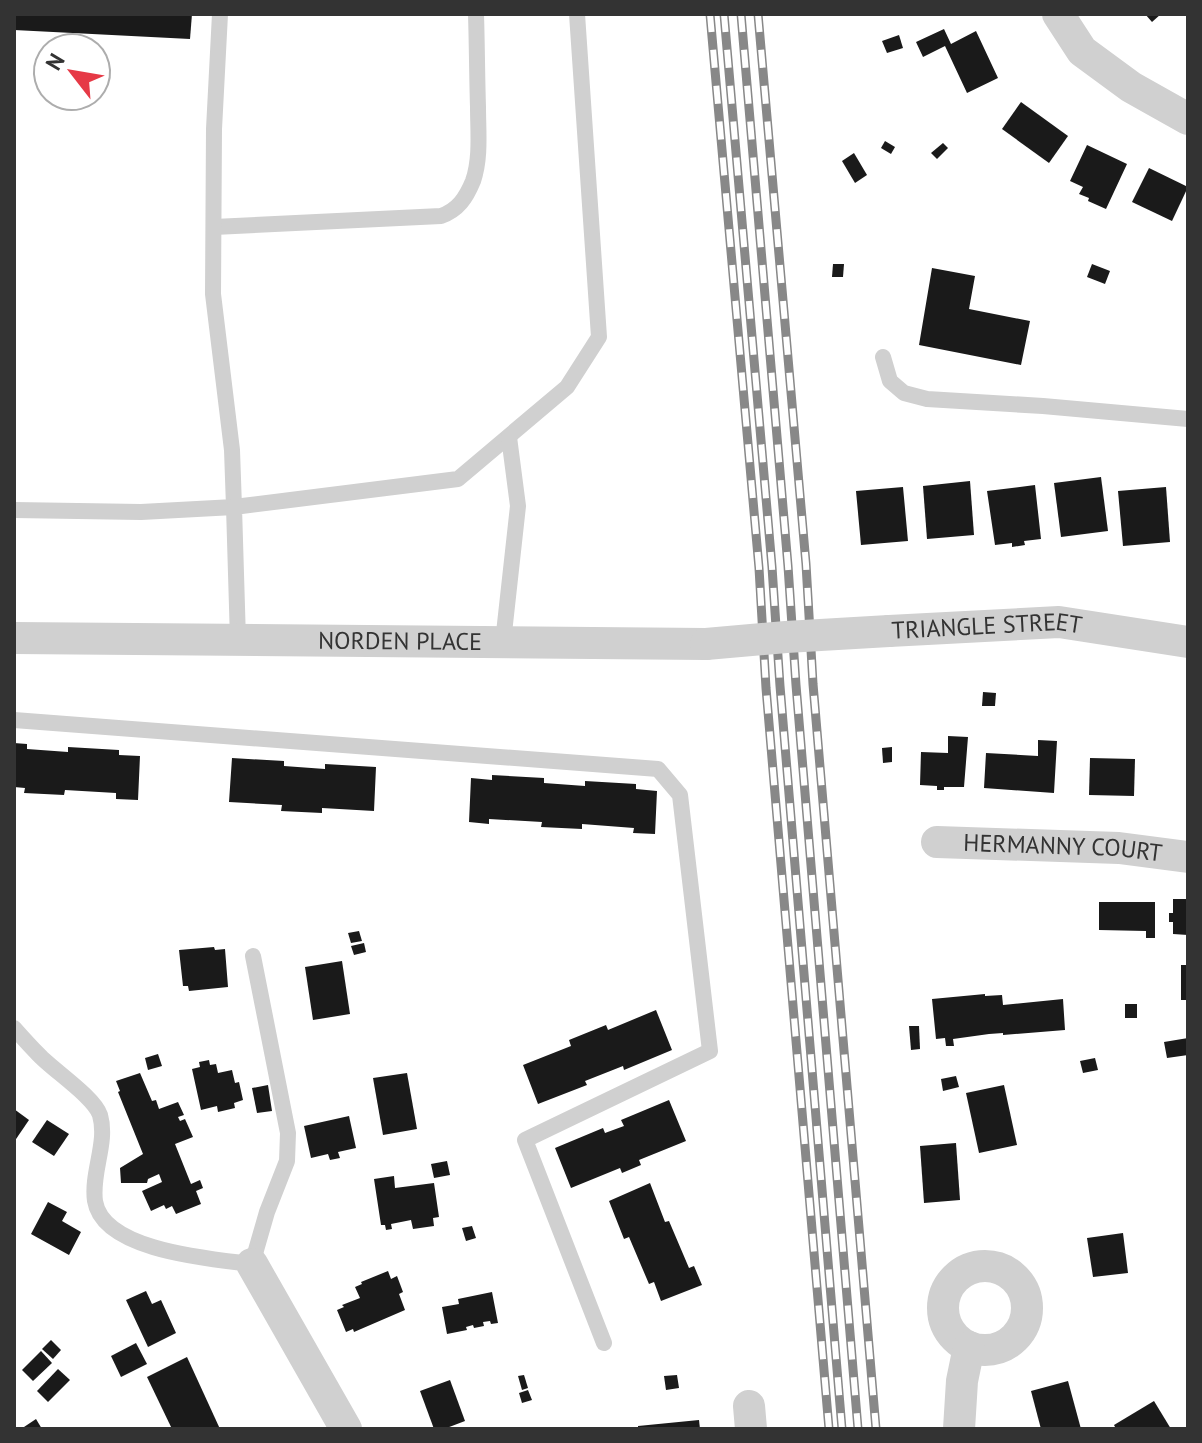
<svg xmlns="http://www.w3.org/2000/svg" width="1202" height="1443" font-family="'PT Sans',sans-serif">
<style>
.building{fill:#1a1a1a}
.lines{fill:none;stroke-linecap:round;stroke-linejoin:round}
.service{stroke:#d0d0d0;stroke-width:16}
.minor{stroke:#d0d0d0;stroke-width:32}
.rail-casing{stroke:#888;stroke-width:9}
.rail{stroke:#fff;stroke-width:6;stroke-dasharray:18;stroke-linecap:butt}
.minor-bridge{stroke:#d0d0d0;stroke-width:32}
.labels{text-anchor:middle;stroke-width:8;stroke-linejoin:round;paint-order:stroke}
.street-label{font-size:24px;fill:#333;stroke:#fff}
</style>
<rect width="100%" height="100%" fill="#fff"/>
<g class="building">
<path d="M14 14H192L190 39 14 30Z"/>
<path d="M1145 14H1161L1152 22Z"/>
<path d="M944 29 951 44 976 31 998 78 967 93 945 46 923 57 916 42Z"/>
<path d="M899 35 903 48 887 53 882 41Z"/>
<path d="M1021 102 1068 136 1049 163 1002 129Z"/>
<path d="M885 141 895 147 891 154 881 148Z"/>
<path d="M943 143 948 148 937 159 931 153Z"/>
<path d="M1087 145 1127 164 1106 209 1088 201 1089 198 1079 194 1083 187 1070 181Z"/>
<path d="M854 153 867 175 855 183 842 161Z"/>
<path d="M1149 168 1188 187 1172 221 1132 202Z"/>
<path d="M833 264H844L843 277H832Z"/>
<path d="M1092 264 1110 271 1105 284 1087 277Z"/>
<path d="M932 268 975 276 969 309 1030 321 1021 365 919 345Z"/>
<path d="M1101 477 1108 531 1061 537 1054 483Z"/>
<path d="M970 481 974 535 927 539 923 486Z"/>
<path d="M1035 485 1041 539 1024 541 1025 545 1012 547V543L995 545 987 491Z"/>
<path d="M903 487 908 541 861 545 856 491Z"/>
<path d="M1166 487 1170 542 1123 546 1118 491Z"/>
<path d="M983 692 996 693 995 706H982Z"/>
<path d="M948 736 968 737 964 787H944V790H937V786L920 785 921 752 948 753Z"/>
<path d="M1038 740 1057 741 1054 793 984 788 986 753 1038 756Z"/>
<path d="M14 743 27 744V749L68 752V747L119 750V755L140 756 138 800 116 799V793L65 790 64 795 24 793 25 788 14 787Z"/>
<path d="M892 747V762L883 763 882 748Z"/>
<path d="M232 758 284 761V766L325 769V764L376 767 374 811 322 808V813L281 811 282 805 229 802Z"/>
<path d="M1090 758 1135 759 1134 796 1089 795Z"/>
<path d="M492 775 544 778V783L585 786V781L636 784V789L657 791 655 834 633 833 634 828 582 824V829L541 827 542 822 489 819V824L469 822 471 778 492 780Z"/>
<path d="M1173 899H1188V935L1173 934V922H1169V913H1173Z"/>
<path d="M1099 902H1155V938H1146V931L1099 930Z"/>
<path d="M359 931 362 941 351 943 348 933Z"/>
<path d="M364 943 366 952 354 955 351 946Z"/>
<path d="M214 947 215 950 225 949 228 987 189 991 188 986H183L179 950Z"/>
<path d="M342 961 350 1014 313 1020 305 967Z"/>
<rect x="1181" y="965" width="7" height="35"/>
<path d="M985 994V996L1002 995 1003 1005 1063 999 1065 1030 1003 1035V1033L989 1034 953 1039 954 1046H946L945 1038 936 1039 932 999Z"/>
<rect x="1125" y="1004" width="12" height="14"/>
<path d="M656 1010 672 1050 624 1070 623 1066 585 1081 587 1085 538 1104 523 1065 571 1046 569 1040 606 1025 608 1030Z"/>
<path d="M909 1026H919L920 1049 911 1050Z"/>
<path d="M1188 1038V1055L1167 1058 1164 1042Z"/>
<path d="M158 1054 162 1066 148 1070 145 1058Z"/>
<path d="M1095 1058 1098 1070 1083 1073 1080 1061Z"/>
<path d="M209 1060 210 1065 216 1064 218 1073 232 1070 235 1083 239 1082 243 1100 234 1103 235 1108 218 1112 217 1106 201 1110 192 1069 200 1067 199 1062Z"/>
<path d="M140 1073 152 1101 156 1100 159 1109 178 1102 184 1115 178 1117 180 1121 185 1119 193 1137 175 1144 191 1184 200 1180 203 1188 196 1191 201 1204 176 1214 172 1206 166 1209 164 1205 151 1211 142 1191 162 1182 159 1174 148 1179 147 1183H121L120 1168 143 1154 118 1092 120 1091 116 1081Z"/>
<path d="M407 1073 417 1129 383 1135 373 1078Z"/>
<path d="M956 1076 959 1087 943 1091 941 1079Z"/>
<path d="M268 1085 272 1111 257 1113 252 1088Z"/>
<path d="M1004 1085 1017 1145 979 1153 966 1093Z"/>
<path d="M669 1100 686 1141 639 1160 641 1165 622 1173 620 1168 571 1188 555 1148 603 1128 605 1133 624 1126 621 1120Z"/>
<path d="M14 1109 29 1120 14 1142Z"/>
<path d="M349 1116 356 1148 338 1152 340 1158 330 1160 328 1154 311 1158 304 1126Z"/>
<path d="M47 1120 69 1134 54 1156 32 1142Z"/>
<path d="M956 1143 960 1200 924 1203 920 1146Z"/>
<path d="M447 1161 450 1175 434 1178 431 1164Z"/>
<path d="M394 1176 395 1188 434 1183 439 1217 433 1218 434 1226 413 1229 411 1220 391 1224 392 1229 386 1230 385 1225H381L374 1179Z"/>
<path d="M650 1183 665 1222 669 1221 689 1268 694 1266 702 1285 661 1301 654 1282 649 1284 629 1237 624 1239 609 1201Z"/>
<path d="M48 1202 67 1212 62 1221 81 1232 69 1255 31 1234Z"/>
<path d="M472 1226 476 1238 466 1241 462 1228Z"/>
<path d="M1123 1233 1128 1273 1093 1277 1087 1238Z"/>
<path d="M388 1271 391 1279 397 1276 403 1292 399 1294 405 1310 354 1332 353 1329 346 1332 337 1310 344 1307 342 1305 360 1298 355 1287 362 1284 361 1282Z"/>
<path d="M146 1291 152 1304 161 1300 176 1333 148 1347 126 1300Z"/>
<path d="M492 1292 498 1323 491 1324 490 1321 483 1322 484 1326 474 1328 473 1325 466 1327 467 1330 447 1334 442 1307 459 1304 458 1299Z"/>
<path d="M51 1340 61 1350 53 1359 42 1349Z"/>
<path d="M136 1343 147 1364 121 1377 111 1356Z"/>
<path d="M41 1351 52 1363 33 1381 22 1370Z"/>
<path d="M187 1357 220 1429H172L147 1377Z"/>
<path d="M58 1369 70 1380 48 1402 37 1391Z"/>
<path d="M524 1375 528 1388 522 1390 518 1376Z"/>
<path d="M677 1375 679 1388 666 1390 664 1376Z"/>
<path d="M450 1380 465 1421 444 1429H434L420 1391Z"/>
<path d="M1068 1381 1081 1429H1041L1031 1391Z"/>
<path d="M528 1390 532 1400 522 1403 519 1393Z"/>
<path d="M1154 1401 1171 1429H1116L1114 1425Z"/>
<path d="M36 1419 42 1429H21Z"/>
<path d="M699 1420 700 1429H638V1426Z"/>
</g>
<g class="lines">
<g class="service">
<path d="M214 227 441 216C458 210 466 198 473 181 481 158 478 131 478 107 477 76 477 45 476 14"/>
<path d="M883 357 890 381 904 393 927 399 1043 406 1188 419"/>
<path d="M14 510 141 512 234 507 232 450 213 294 214 129 220 14"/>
<path d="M238 640 234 507 458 479 567 387 599 337 577 14"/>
<path d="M503 642 518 506 509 437"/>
<path d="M14 720 658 769 680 795 710 1051 525 1140 604 1343"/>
<path d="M14 1028C22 1037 30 1046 39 1055 53 1070 94 1097 100 1115 108 1143 91 1172 95 1201 103 1251 211 1259 252 1264L267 1212 287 1161 288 1133 253 956"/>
</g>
<g class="minor">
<path d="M1058 14 1082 51 1131 87 1188 119"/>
<path id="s1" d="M889 631 1059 622 1188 642"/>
<path id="s2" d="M14 638 706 644"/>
<path id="s3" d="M937 842 1119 848 1188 857"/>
<path d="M252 1264 346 1429"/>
<circle cx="985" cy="1308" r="42"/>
<path d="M749 1406 751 1429"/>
<path d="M959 1429 962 1381 969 1347"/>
</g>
<g class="rail-casing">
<g id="rail">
<path d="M710 14 759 568 766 688 829 1429"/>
<path d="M724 14 772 567 780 686 842 1429"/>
<path d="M741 14 788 566 796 685 858 1429"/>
<path d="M758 14 806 564 813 684 876 1429"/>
</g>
</g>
<use href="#rail" class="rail"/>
<path class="minor-bridge" d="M706 644 786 637 889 631"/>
</g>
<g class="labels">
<g class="street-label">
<text dy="8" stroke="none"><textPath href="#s1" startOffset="98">TRIANGLE STREET</textPath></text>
<text dy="8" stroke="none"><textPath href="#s2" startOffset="386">NORDEN PLACE</textPath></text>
<text dy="8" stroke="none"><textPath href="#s3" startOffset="126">HERMANNY COURT</textPath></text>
</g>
</g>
<rect width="1202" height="1443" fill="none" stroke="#333333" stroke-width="32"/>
<g transform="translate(72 72) rotate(301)"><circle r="38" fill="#ffffff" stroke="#adadad" stroke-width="2"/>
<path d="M0-6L14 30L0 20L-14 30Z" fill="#e63946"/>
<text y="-12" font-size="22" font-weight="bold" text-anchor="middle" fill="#333333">N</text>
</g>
</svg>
